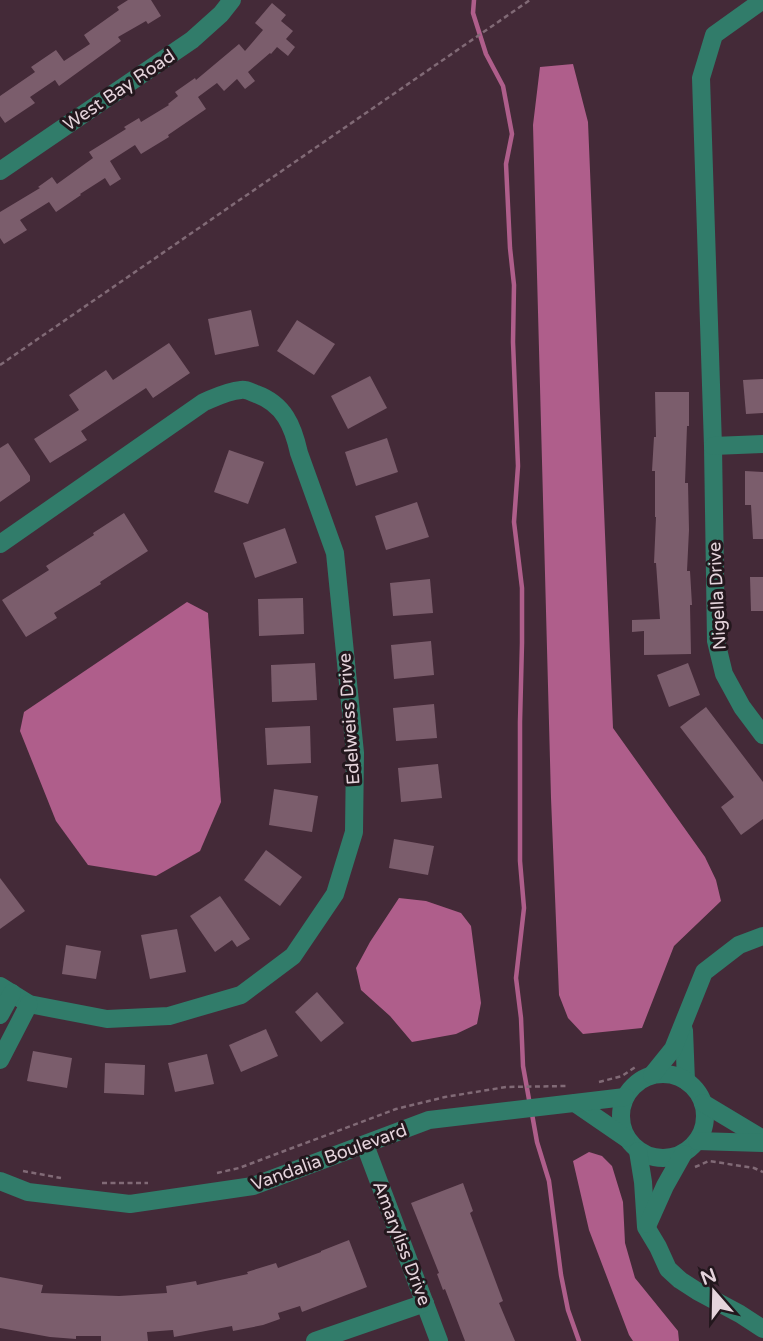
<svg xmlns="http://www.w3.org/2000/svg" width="763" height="1341" font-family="'Varela Round',sans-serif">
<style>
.water{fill:#af5e8b}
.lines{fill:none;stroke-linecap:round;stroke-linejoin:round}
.stream{stroke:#af5e8b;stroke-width:4.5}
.building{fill:#7b5d6c}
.path{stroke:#816a76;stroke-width:2.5;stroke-dasharray:5 3.5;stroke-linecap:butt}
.minor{stroke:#317c6a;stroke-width:18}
.labels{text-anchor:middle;stroke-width:6;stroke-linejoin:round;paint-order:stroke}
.street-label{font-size:18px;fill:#e5d4dc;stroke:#23171d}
</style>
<rect width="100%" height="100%" fill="#442a38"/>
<g class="water">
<path d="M573 64 588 122 613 728 705 857 716 880 721 901 674 946 642 1028 583 1034 568 1018 559 995 551 798 533 125 540 67Z"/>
<path d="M187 602 208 613 221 802 200 851 156 876 88 865 56 821 20 731 24 712Z"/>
<path d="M399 898 426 901 461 913 471 926 481 1003 477 1024 456 1034 412 1042 390 1016 361 990 356 968 370 942Z"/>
<path d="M589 1152 602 1156 612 1166 623 1202 625 1243 635 1278 678 1331 679 1341H633L629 1335 589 1230 573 1161Z"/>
</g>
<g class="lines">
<g class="stream">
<path d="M474 0 473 13 486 54 503 86 512 134 506 164 510 248 514 285 513 342 518 466 514 522 522 588V643L520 722V861L524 908 516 978 521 1018 523 1066 530 1105"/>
<path d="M532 1114 537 1142 549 1181 561 1275 568 1310 579 1341"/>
</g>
</g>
<g class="building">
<path d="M128 0H151L161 16 148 24 146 21 118 37 121 41 59 86 55 80 30 97 35 103 5 123 0 116V96L35 72 31 67 56 50 64 61 90 44 84 35 119 10 117 7Z"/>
<path d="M272 3 286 15 281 21 293 31 286 39 295 47 288 56 277 47 271 54 270 53 248 72 255 81 245 89 237 79 224 91 217 83 198 97 206 109 168 135 169 137 141 154 135 145 110 161 121 179 110 186 105 178 80 194 81 195 56 212 49 202 20 220 27 230 4 244 0 238V212L40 188 38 187 52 177 57 184 93 158 89 152 126 129 124 127 139 118 141 122 169 105 168 104 178 96 175 92 195 78 196 80 239 44 245 51 263 30 255 23Z"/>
<path d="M251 310 259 346 215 355 208 319Z"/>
<path d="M297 320 335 344 314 375 277 351Z"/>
<path d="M169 343 190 373 153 398 146 388 81 431 87 440 50 463 34 439 79 410 69 395 106 370 113 380Z"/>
<path d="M370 376 387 408 348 429 331 396Z"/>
<path d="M763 379V413L746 414 743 380Z"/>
<path d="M655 392H689V426H687L685 483H688L689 530 687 571H690L692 605H690L691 654 644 655V631L632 632V620L660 619 656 563H654L656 517H655V471H652L654 437H656Z"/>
<path d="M387 438 398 472 356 486 345 452Z"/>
<path d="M8 443 30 476V481L0 502V448Z"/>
<path d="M229 450 264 462 248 504 214 492Z"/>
<path d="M745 471 763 472V539H753L751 505H745Z"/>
<path d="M417 502 429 537 386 550 375 516Z"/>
<path d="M124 513 148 551 100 582 101 584 54 613 57 618 26 637 2 600 49 570 46 566 94 535 93 533Z"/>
<path d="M285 528 297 563 255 578 243 543Z"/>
<path d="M750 577H763V611H751Z"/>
<path d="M430 579 433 613 393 616 390 583Z"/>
<path d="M303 598 304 634 259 636 258 599Z"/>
<path d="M431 641 434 675 394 679 391 645Z"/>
<path d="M315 663 317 700 272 702 271 665Z"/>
<path d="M688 663 700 695 669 707 657 675Z"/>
<path d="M434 704 437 738 396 741 393 708Z"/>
<path d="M706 707 763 782V819L741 835 721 807 734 797 680 727Z"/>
<path d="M310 726 311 763 267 765 265 728Z"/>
<path d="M438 764 442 798 401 802 398 768Z"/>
<path d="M274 789 318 796 312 832 269 825Z"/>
<path d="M394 839 434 846 428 875 389 868Z"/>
<path d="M266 850 302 877 280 906 244 880Z"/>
<path d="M0 878 25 911 0 929Z"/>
<path d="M220 896 250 939 237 947 232 940 215 952 190 916Z"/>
<path d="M177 929 186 972 150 979 141 935Z"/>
<path d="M66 945 101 951 96 979 62 974Z"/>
<path d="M317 992 344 1023 321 1042 295 1012Z"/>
<path d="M266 1029 278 1056 241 1072 229 1045Z"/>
<path d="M33 1051 72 1058 67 1088 27 1081Z"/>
<path d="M207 1054 214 1084 175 1092 168 1063Z"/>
<path d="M105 1063 145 1065 144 1095 104 1093Z"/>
<path d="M463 1183 473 1211 470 1213 503 1301 499 1303 515 1341H465L445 1289 443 1290 437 1274 439 1273 411 1203Z"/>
<path d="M349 1240 367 1287 302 1312 300 1306 278 1313 280 1319 263 1325 233 1331 232 1326 174 1337 173 1330 147 1332 148 1341H101V1336H76V1339L50 1337 0 1328V1277L43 1285 41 1293 119 1296 167 1293 166 1286 196 1281 197 1285 248 1274 247 1272 276 1263 278 1268 321 1252V1251Z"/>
</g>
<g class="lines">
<g class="path">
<path d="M0 365 530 0"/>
<path d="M599 1082 622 1076 637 1066"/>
<path d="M695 1167 709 1161 754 1168 763 1172"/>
<path d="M23 1171 61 1178"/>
<path d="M217 1173 239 1168 396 1109 445 1097 506 1087 568 1086"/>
<path d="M102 1183H148"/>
</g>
<g class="minor">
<path d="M763 0 714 35 701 78 713 446 716 641 724 674 742 707 763 735"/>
<path d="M0 171 192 40 221 14 232 0"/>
<path d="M713 446 763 444"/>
<path d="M0 544 204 402C216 397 228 391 241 390 246 389 251 392 256 394 284 404 293 426 299 453L335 553 355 753 354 832 335 894 293 956 241 995 169 1016 107 1019 29 1004 0 986"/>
<path d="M0 1015 12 993"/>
<path d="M684 1030 686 1081"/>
<path d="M0 1060 29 1004"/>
<circle cx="663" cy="1116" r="42"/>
<path d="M652 1075 673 1049 704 972 739 945 763 936"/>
<path d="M575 1103 626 1138"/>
<path d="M703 1103 763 1139"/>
<path d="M697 1141 763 1143"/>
<path d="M365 1145 439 1341"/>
<path d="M638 1151 643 1182 646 1227 658 1247 668 1269 680 1280 697 1291 740 1314 763 1329"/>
<path d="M0 1181 28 1192 130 1204 253 1186 429 1120 625 1097"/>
<path d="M648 1224 665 1186 683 1154"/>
<path d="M315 1341 425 1303"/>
</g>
</g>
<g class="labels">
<g class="street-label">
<text transform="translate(119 90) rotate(-34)" y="6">West Bay Road</text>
<text transform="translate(717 596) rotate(-93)" y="6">Nigella Drive</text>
<text transform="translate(349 719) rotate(-94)" y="6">Edelweiss Drive</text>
<text transform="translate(329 1157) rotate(-20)" y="6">Vandalia Boulevard</text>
<text transform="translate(402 1243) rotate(69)" y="6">Amaryliss Drive</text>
</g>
</g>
<g transform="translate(714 1292) rotate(340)" stroke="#23171d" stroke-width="5" paint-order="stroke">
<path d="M0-5L12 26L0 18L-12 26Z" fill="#e5d4dc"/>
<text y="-10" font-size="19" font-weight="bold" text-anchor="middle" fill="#e5d4dc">N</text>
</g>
</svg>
